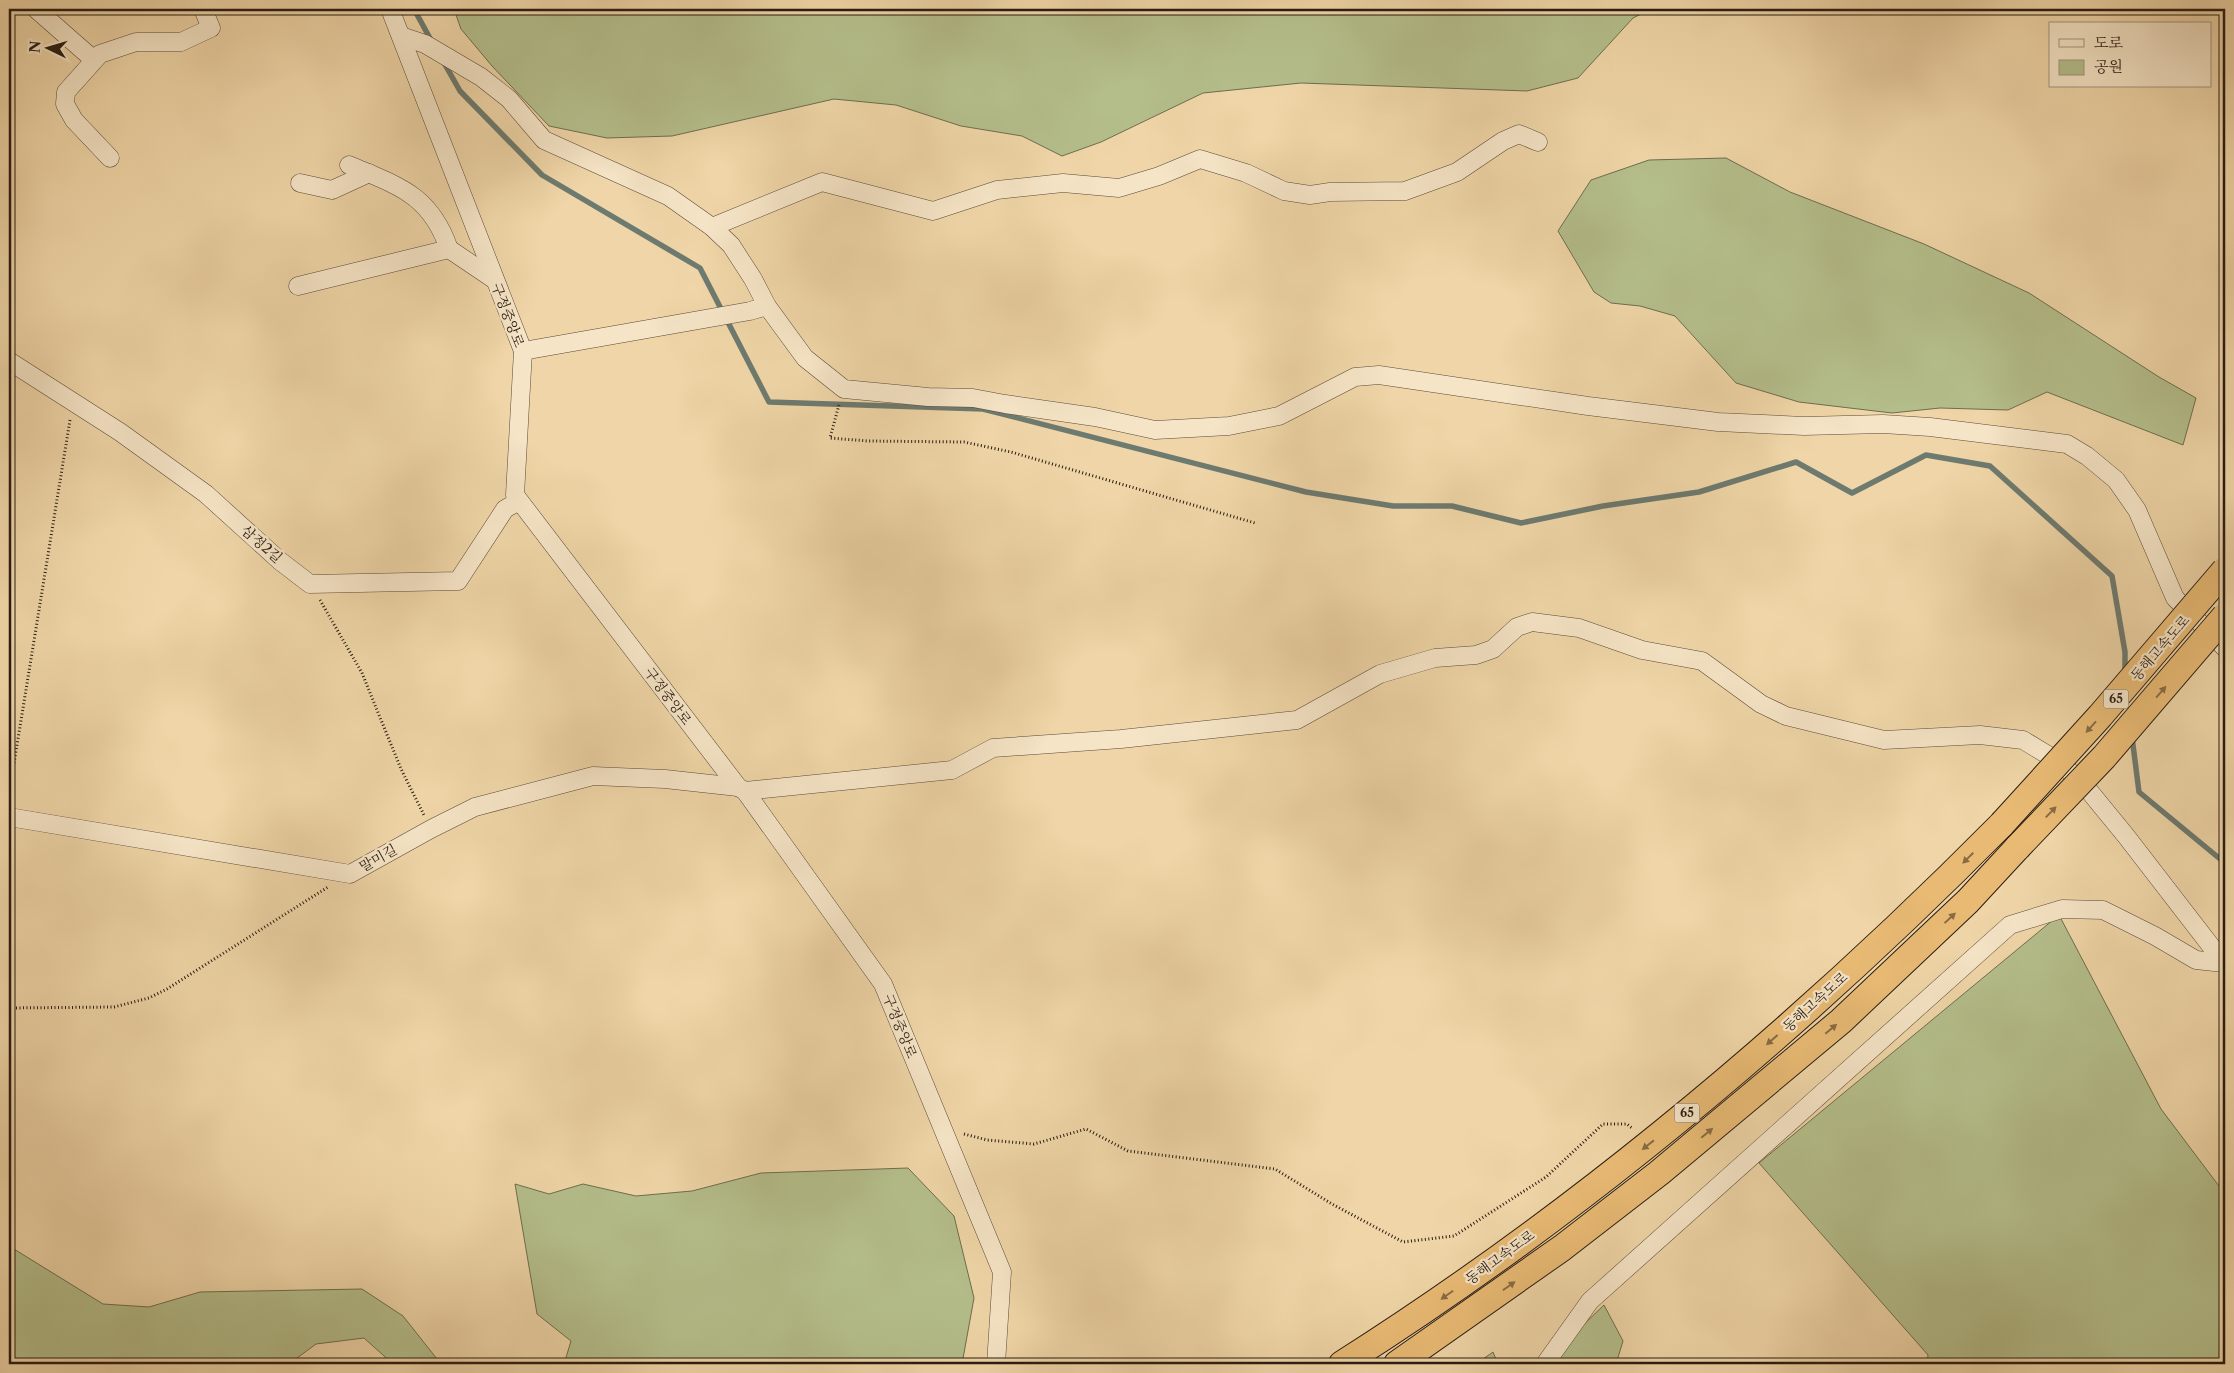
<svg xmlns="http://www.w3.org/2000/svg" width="2234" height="1373" font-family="'Libre Caslon Text','Noto Serif KR',serif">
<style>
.green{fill:#b4be8b;stroke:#6e6d4f}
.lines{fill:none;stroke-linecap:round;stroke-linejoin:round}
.stream{stroke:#6d7a6f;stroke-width:5.5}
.minor-casing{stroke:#5a4a38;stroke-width:19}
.highway-casing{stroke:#291c13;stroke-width:28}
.path{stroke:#291c13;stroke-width:3;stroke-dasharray:1 2.5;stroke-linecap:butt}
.minor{stroke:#f5e4c6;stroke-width:18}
.highway{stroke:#e8ba74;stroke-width:26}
.highway-bridge-casing{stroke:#291c13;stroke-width:28;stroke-linecap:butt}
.highway-bridge{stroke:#e8ba74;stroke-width:26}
.oneway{fill:#886b44}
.labels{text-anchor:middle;stroke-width:4.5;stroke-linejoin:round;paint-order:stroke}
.shield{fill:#f5e4c6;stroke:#665849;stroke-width:1}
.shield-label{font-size:12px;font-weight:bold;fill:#291c13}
.street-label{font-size:14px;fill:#291c13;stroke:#f5e4c6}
</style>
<rect width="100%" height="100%" fill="#efd5a7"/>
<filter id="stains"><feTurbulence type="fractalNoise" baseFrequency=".004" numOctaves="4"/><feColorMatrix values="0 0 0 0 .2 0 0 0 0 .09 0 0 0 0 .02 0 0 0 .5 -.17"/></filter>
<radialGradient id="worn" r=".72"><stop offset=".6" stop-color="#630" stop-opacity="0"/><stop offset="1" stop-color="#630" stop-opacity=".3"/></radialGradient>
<g class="green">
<path d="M454 9H1651L1633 18 1578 78 1527 91 1301 83 1203 93 1101 142 1062 156 1022 136 961 126 896 105 834 99 672 136 607 138 549 126 492 66 461 29Z"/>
<path d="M1726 158 1790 192 1924 244 2029 293 2159 377 2196 398 2183 445 2047 392 2008 410 1940 408 1892 413 1799 402 1736 383 1675 316 1640 306 1611 303 1594 292 1558 231 1591 180 1649 160Z"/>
<path d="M2059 915 2161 1109 2225 1194V1364H1927L1928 1355 1759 1163Z"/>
<path d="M908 1168 954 1216 974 1298 962 1364H564L571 1341 537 1314 515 1184 549 1194 583 1184 636 1196 692 1191 761 1173Z"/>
<path d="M9 1246 103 1304 149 1307 200 1292 362 1289 403 1316 441 1364H393L364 1338 316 1344 289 1364H9Z"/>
<path d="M1604 1305 1623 1341 1616 1364H1554L1553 1354Z"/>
<path d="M1493 1352 1498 1364H1476Z"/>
</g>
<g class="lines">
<g class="stream">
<path d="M414 9 432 42"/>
<path d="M443 61 460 91 542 175 700 268 769 402 983 409 1306 492 1393 506H1452L1521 523 1603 506 1699 492 1796 462 1852 493 1926 455 1990 466 2112 576 2125 652V673"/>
<path d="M2132 737 2139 792 2225 863"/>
</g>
<g class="minor-casing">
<g id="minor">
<path d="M36 9 94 60"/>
<path d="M390 9 523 351 515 495 738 787 745 791 883 984 1002 1272 996 1364"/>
<path d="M401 36 425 44 481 77 509 99 544 140 668 196 712 227 731 245 753 279 767 306 805 358 844 389 928 397 973 398 1005 404 1095 417 1155 430 1229 426 1279 416 1355 377 1379 375 1588 406 1718 422 1804 426 1883 424 1930 427 2067 444 2087 456 2116 480 2137 510 2175 598 2225 648"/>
<path d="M110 158 74 120 65 104 66 92 100 54 136 42H181L211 28 203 9"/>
<path d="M349 165C398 186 430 194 449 249"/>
<path d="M300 183 332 190 369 173"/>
<path d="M712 227 822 182 933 211 997 190 1063 183 1119 188 1159 176 1200 159 1246 173 1284 191 1310 195 1330 192 1405 191 1457 172 1503 141 1519 134 1538 142"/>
<path d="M298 286 449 249 495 280"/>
<path d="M523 351 750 311 767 306"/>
<path d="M9 361 120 432 206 494 280 561 310 584 458 581 505 509 519 501"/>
<path d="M745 791 952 770 993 748 1121 739 1297 720 1380 674 1435 658 1476 655 1493 649 1517 627 1532 622 1579 628 1642 650 1702 661 1761 704 1786 716 1884 740 1980 735 2023 740 2056 760 2081 781 2126 836 2224 963 2196 960 2155 936 2103 910 2062 909 2010 925 1590 1301 1545 1364"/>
<path d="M9 817 350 874 431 829 475 807 593 776 665 779 738 787"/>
</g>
</g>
<g class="highway-casing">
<g id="highway">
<path d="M1342 1364C1583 1211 1802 1026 2002 824"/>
<path d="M1397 1364 1562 1248 1659 1173 1841 1021 1968 901 2018 847"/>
</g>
</g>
<g class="path">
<path d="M839 405 830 438 868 441 964 442 1011 452 1255 523"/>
<path d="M320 600 362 673 401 769 424 815"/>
<path d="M9 794 70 420"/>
<path d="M9 849 12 833"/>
<path d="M9 1008 114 1007 149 998 167 989 328 887"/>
<path d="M964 1134 987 1140 1034 1144 1086 1129 1128 1151 1275 1169 1332 1204 1403 1242 1454 1236 1546 1177 1603 1124H1627L1632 1128"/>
</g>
<use href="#minor" class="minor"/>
<use href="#highway" class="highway"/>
<g class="highway-bridge-casing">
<g id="highway-bridge">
<path d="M2002 824 2100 716 2225 570"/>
<path d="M2018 847 2104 757 2225 616"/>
</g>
</g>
<use href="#highway-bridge" class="highway-bridge"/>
</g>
<defs><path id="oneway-solid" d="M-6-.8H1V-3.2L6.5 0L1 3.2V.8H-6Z" transform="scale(1.25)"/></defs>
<g class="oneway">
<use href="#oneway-solid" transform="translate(2161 692) rotate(-49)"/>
<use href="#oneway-solid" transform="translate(2091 727) rotate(132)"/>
<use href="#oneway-solid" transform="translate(2051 812) rotate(-46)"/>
<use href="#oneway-solid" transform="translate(1968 858) rotate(135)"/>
<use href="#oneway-solid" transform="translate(1950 918) rotate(-43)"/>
<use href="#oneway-solid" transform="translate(1831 1029) rotate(-40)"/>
<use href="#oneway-solid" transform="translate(1772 1040) rotate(139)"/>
<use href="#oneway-solid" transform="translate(1707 1133) rotate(-40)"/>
<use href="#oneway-solid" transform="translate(1648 1145) rotate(142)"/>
<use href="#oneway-solid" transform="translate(1509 1286) rotate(-35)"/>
<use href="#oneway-solid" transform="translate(1447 1295) rotate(145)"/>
</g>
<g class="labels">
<g class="shield">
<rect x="2103.5" y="689.5" width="25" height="19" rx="4"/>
<rect x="1674.5" y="1103.5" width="25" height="19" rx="4"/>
</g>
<g class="shield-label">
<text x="2116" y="703">65</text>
<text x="1687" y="1117">65</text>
</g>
<g class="street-label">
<text transform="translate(508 315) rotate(69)" y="5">구정중앙로</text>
<text transform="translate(262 544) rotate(41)" y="5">삼정2길</text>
<text transform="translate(2160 648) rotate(-49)" y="5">동해고속도로</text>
<text transform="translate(668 696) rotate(53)" y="5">구정중앙로</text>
<text transform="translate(378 858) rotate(-29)" y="5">말미길</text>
<text transform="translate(1815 1002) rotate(-42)" y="5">동해고속도로</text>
<text transform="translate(900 1026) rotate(68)" y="5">구정중앙로</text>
<text transform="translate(1500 1257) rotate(-36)" y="5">동해고속도로</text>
</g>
</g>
<rect width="2234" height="1373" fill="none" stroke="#efd5a7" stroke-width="30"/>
<rect x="10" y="10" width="2214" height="1353" fill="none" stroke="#291c13" stroke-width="2.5"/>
<rect x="15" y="15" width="2204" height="1343" fill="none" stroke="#291c13"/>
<rect x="2049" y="22" width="162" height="65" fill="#f5e4c6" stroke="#a3947e"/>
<rect x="2059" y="39" width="25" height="8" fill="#f5e4c6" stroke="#a3947e"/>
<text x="2094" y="48" font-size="15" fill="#291c13">도로</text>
<rect x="2059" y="60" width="25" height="15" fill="#b4be8b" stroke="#a3947e"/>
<text x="2094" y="72" font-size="15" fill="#291c13">공원</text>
<g transform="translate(48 48) rotate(275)" stroke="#f5e4c6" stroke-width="4" paint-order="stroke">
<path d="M0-4L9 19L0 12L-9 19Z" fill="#291c13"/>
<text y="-8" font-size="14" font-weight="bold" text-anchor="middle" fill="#291c13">N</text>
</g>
<rect width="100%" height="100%" filter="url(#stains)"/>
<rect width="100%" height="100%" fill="url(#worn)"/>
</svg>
